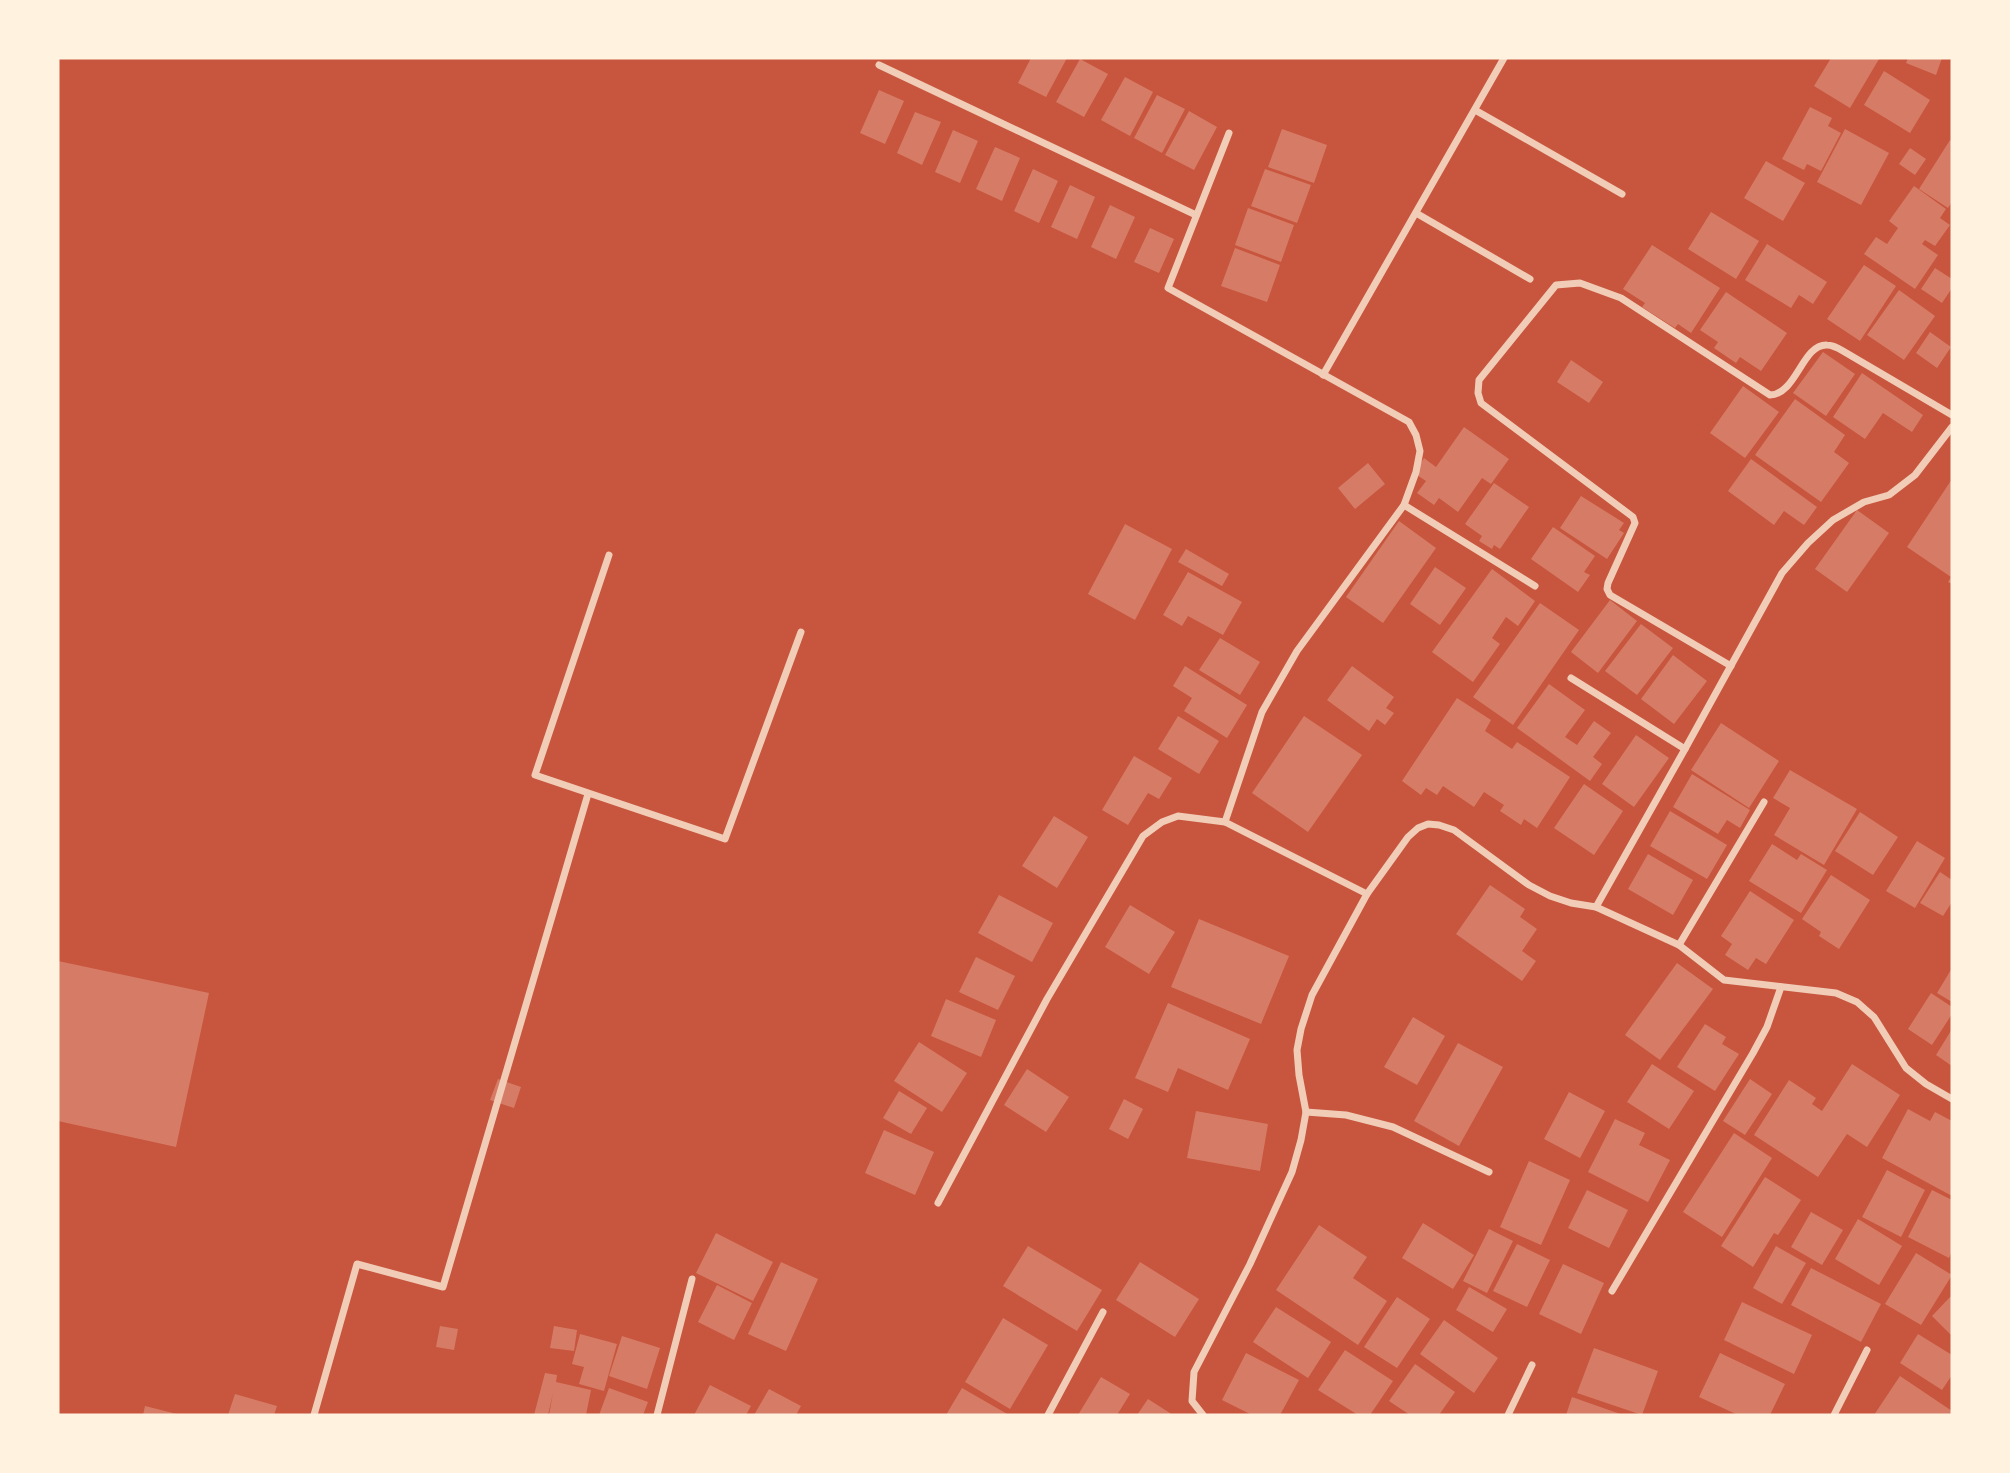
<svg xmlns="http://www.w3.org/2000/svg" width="2010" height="1473" font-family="'Noto Sans',sans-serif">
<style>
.building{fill:#d67c66}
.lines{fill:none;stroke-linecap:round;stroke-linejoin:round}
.minor{stroke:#f1ccb7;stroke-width:7}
</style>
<rect width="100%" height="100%" fill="#c8553d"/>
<g class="building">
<path d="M1031 58H1067L1046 97 1018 83Z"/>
<path d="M1831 58H1877L1879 59 1850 108 1814 86Z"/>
<path d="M1908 58H1942L1936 75 1906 63Z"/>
<path d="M1080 59 1108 74 1084 117 1056 102Z"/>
<path d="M1884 71 1930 100 1910 133 1864 105Z"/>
<path d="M1125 77 1153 92 1130 136 1101 120Z"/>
<path d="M879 90 904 101 885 144 860 133Z"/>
<path d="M1157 95 1185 109 1162 153 1134 138Z"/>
<path d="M1810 107 1832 118 1828 126 1841 133 1821 171 1807 164 1804 170 1782 159Z"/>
<path d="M1189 111 1217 127 1194 170 1165 155Z"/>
<path d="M915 112 941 122 922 165 897 153Z"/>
<path d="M1282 129 1327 145 1314 183 1268 167Z"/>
<path d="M1845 129 1889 153 1861 205 1817 182Z"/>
<path d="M953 130 978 141 960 183 935 172Z"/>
<path d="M1950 140 1952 142V202L1948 208 1919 189Z"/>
<path d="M995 147 1020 158 1002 201 976 189Z"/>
<path d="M1910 148 1926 159 1915 175 1899 164Z"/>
<path d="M1766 161 1805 183 1783 221 1744 198Z"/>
<path d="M1033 169 1058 181 1039 223 1014 211Z"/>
<path d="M1265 169 1311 185 1297 223 1251 206Z"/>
<path d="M1070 185 1095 197 1077 239 1051 227Z"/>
<path d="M1914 186 1946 209 1940 218 1950 225 1935 246 1925 240 1922 244 1938 255 1915 289 1864 254 1876 237 1887 244 1898 228 1889 221Z"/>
<path d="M1110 205 1135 217 1116 259 1091 247Z"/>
<path d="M1248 208 1294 225 1281 262 1235 245Z"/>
<path d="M1711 212 1759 241 1736 279 1688 249Z"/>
<path d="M1150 228 1174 239 1159 273 1134 262Z"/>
<path d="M1767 244 1827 282 1813 304 1799 295 1791 308 1745 280Z"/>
<path d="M1652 245 1720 288 1691 333 1678 324 1675 328 1642 307 1645 303 1623 289Z"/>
<path d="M1235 248 1280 265 1267 302 1221 286Z"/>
<path d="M1864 265 1896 286 1860 341 1827 319Z"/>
<path d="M1935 268 1952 279V288L1942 303 1921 289Z"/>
<path d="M1899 290 1935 316 1904 360 1867 335Z"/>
<path d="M1726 292 1787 333 1761 371 1740 357 1736 363 1714 348 1718 342 1700 330Z"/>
<path d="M1930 332 1951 347 1937 368 1916 353Z"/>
<path d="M1823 352 1855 374 1826 416 1793 393Z"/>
<path d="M1571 360 1603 382 1589 403 1557 382Z"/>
<path d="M1862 373 1923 415 1912 432 1883 413 1865 439 1833 417Z"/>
<path d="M1743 386 1779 412 1745 458 1710 433Z"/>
<path d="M1795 399 1845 435 1834 452 1849 463 1821 502 1755 455Z"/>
<path d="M1464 427 1509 459 1491 484 1482 478 1458 512 1439 498 1434 505 1417 493 1426 481 1414 473 1424 458 1436 467Z"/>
<path d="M1751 459 1817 507 1804 525 1784 511 1774 525 1728 491Z"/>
<path d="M1368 463 1385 484 1355 509 1338 488Z"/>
<path d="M1952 479V584L1948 582 1951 577 1907 547Z"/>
<path d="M1494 483 1529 507 1500 549 1494 545 1492 549 1479 541 1482 536 1465 524Z"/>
<path d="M1581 496 1624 523 1619 530 1624 533 1607 559 1560 528Z"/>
<path d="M1857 510 1889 533 1847 592 1815 569Z"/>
<path d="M1399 521 1436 548 1383 623 1346 597Z"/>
<path d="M1125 524 1172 549 1135 620 1088 594Z"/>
<path d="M1553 527 1595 556 1584 572 1590 575 1578 592 1531 559Z"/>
<path d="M1186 549 1229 574 1222 586 1178 562Z"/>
<path d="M1435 567 1466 588 1440 625 1410 604Z"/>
<path d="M1492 569 1535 601 1518 626 1506 617 1492 638 1500 644 1473 682 1432 652Z"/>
<path d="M1188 572 1242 602 1223 635 1188 616 1182 626 1163 615Z"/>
<path d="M1610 600 1637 621 1598 673 1571 652Z"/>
<path d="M1540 603 1579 630 1513 725 1473 697Z"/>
<path d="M1641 624 1673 648 1637 695 1605 671Z"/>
<path d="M1220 638 1260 662 1240 695 1199 670Z"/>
<path d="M1673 655 1707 681 1674 724 1641 699Z"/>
<path d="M1185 666 1247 705 1227 738 1184 711 1192 698 1173 686Z"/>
<path d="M1352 666 1394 697 1386 708 1394 713 1385 725 1377 719 1369 731 1327 700Z"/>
<path d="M1549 684 1585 710 1565 737 1577 745 1594 721 1611 733 1593 757 1602 764 1590 781 1517 728Z"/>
<path d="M1457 698 1491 720 1485 731 1512 749 1517 742 1570 777 1537 828 1524 819 1521 825 1500 811 1504 805 1484 792 1474 807 1443 786 1437 795 1426 788 1421 795 1402 781Z"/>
<path d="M1178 716 1219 741 1199 774 1158 749Z"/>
<path d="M1304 716 1362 755 1308 832 1252 793Z"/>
<path d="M1721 723 1779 761 1749 808 1691 770Z"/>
<path d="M1636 735 1669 758 1634 807 1602 784Z"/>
<path d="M1134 756 1172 778 1159 799 1148 793 1128 825 1102 810Z"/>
<path d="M1790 770 1857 809 1824 865 1774 835 1790 808 1773 798Z"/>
<path d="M1692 774 1750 810 1740 828 1727 820 1718 834 1673 807Z"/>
<path d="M1584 784 1623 811 1594 855 1554 828Z"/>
<path d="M1670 811 1727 845 1707 879 1650 846Z"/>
<path d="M1860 812 1898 837 1873 875 1835 851Z"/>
<path d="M1054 816 1088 837 1057 888 1022 866Z"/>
<path d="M1917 841 1945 858 1915 908 1886 891Z"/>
<path d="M1772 844 1797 860 1801 854 1827 870 1801 913 1749 881Z"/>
<path d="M1648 854 1693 880 1673 915 1628 889Z"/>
<path d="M1940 872 1952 880V902L1943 916 1920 903Z"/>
<path d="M1831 875 1870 900 1839 949 1819 936 1821 932 1802 919Z"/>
<path d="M1490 885 1525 909 1520 917 1537 929 1522 951 1536 961 1522 981 1456 934Z"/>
<path d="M1750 891 1794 920 1766 964 1756 958 1748 970 1725 955 1732 944 1721 936Z"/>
<path d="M999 895 1053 923 1032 962 978 933Z"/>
<path d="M1130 905 1175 932 1149 974 1105 947Z"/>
<path d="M1199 919 1289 956 1261 1024 1171 987Z"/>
<path d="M976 957 1015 976 998 1010 959 992Z"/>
<path d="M58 961 209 993 176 1147 58 1121Z"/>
<path d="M1677 963 1713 989 1660 1060 1625 1035Z"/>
<path d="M1952 968V1002L1937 993Z"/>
<path d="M1931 993 1952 1007V1014L1932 1045 1908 1029Z"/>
<path d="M946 999 996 1020 981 1057 931 1036Z"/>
<path d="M1168 1003 1250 1039 1228 1090 1178 1068 1168 1092 1135 1078Z"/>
<path d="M1413 1017 1445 1036 1417 1085 1384 1067Z"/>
<path d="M1705 1024 1726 1037 1722 1044 1739 1054 1715 1091 1677 1067Z"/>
<path d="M1952 1029V1066L1936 1055Z"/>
<path d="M919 1042 967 1073 942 1112 894 1081Z"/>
<path d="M1458 1043 1503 1067 1459 1146 1414 1121Z"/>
<path d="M1652 1064 1694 1091 1669 1129 1627 1102Z"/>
<path d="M1852 1064 1900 1095 1867 1147 1847 1134 1818 1177 1754 1135 1789 1080 1816 1098 1812 1104 1822 1111Z"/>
<path d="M1027 1069 1069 1097 1046 1132 1004 1105Z"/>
<path d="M498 1079 521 1087 514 1108 490 1100Z"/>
<path d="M1750 1079 1772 1094 1745 1135 1723 1121Z"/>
<path d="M899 1091 927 1108 911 1134 883 1118Z"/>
<path d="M1569 1092 1605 1111 1580 1158 1544 1139Z"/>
<path d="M1124 1099 1143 1109 1128 1139 1109 1129Z"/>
<path d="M1908 1109 1930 1121 1935 1112 1952 1121V1196L1882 1158Z"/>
<path d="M1196 1111 1268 1124 1260 1171 1187 1158Z"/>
<path d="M1615 1119 1645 1133 1639 1145 1670 1160 1648 1202 1588 1172Z"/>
<path d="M884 1130 934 1152 915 1195 865 1173Z"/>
<path d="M1734 1133 1772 1158 1722 1237 1683 1212Z"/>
<path d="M1529 1161 1570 1180 1541 1245 1500 1227Z"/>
<path d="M1887 1170 1925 1190 1901 1237 1862 1217Z"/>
<path d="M1765 1177 1801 1200 1778 1235 1774 1233 1753 1267 1721 1246Z"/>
<path d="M1587 1190 1628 1210 1609 1248 1568 1228Z"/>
<path d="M1932 1190 1952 1200V1251L1949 1258 1908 1237Z"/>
<path d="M1811 1212 1843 1230 1822 1265 1791 1247Z"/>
<path d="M1858 1219 1902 1246 1879 1285 1835 1259Z"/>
<path d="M1423 1223 1474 1255 1453 1289 1402 1258Z"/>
<path d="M1319 1225 1367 1257 1353 1278 1387 1301 1358 1345 1276 1290Z"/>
<path d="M1489 1229 1513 1241 1487 1293 1463 1281Z"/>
<path d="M716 1233 773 1262 753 1301 696 1273Z"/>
<path d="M1517 1244 1550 1260 1527 1307 1493 1291Z"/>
<path d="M1028 1246 1102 1290 1077 1331 1003 1286Z"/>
<path d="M1776 1246 1806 1263 1782 1304 1753 1288Z"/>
<path d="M1916 1253 1952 1275 1921 1325 1885 1304Z"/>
<path d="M781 1262 818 1279 786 1351 748 1334Z"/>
<path d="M1140 1262 1199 1299 1175 1337 1116 1300Z"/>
<path d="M1563 1264 1604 1283 1581 1334 1539 1314Z"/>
<path d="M1811 1268 1881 1304 1861 1342 1791 1305Z"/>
<path d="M717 1285 752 1303 734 1340 698 1322Z"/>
<path d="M1469 1287 1507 1309 1493 1332 1456 1310Z"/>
<path d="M1952 1295V1336L1932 1316Z"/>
<path d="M1397 1297 1430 1319 1397 1368 1364 1347Z"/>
<path d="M1742 1302 1812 1335 1794 1374 1724 1340Z"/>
<path d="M1276 1307 1331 1342 1308 1378 1253 1342Z"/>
<path d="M1003 1318 1048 1345 1010 1409 965 1382Z"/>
<path d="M1444 1320 1498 1358 1474 1393 1420 1354Z"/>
<path d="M440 1326 458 1329 454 1350 436 1347Z"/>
<path d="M554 1326 577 1330 574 1351 550 1348Z"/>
<path d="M580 1334 617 1344 604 1391 579 1384 584 1367 572 1364Z"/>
<path d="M1918 1334 1952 1355V1375L1942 1390 1900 1363Z"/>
<path d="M622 1336 660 1348 647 1389 609 1376Z"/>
<path d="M1594 1348 1658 1371 1642 1415 1577 1393Z"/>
<path d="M1345 1350 1393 1381 1370 1415H1358L1318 1390Z"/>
<path d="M1246 1353 1299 1380 1280 1415H1252L1222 1400Z"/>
<path d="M1720 1353 1785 1384 1770 1415H1738L1699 1397Z"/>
<path d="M1415 1364 1455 1392 1439 1415H1410L1389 1401Z"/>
<path d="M545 1373 557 1375 556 1382 591 1390 586 1415H549L553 1393 548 1415H534Z"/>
<path d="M1900 1376 1952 1411V1415H1874Z"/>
<path d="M1101 1377 1130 1394 1117 1415H1078Z"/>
<path d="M710 1385 751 1406 746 1415H694Z"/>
<path d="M609 1388 648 1402 643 1415H599Z"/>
<path d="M962 1388 1009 1415H946Z"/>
<path d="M769 1389 801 1406 796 1415H754Z"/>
<path d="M235 1394 277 1406 274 1415H228Z"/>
<path d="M1572 1397 1623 1415H1566Z"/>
<path d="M1148 1399 1173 1415H1137Z"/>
<path d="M145 1406 177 1414V1415H143Z"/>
</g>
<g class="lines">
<g class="minor">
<path d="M879 65 1196 215"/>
<path d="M1475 110 1622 194"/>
<path d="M1416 213 1530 279"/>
<path d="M1323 375 1504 58"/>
<path d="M1404 505 1535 586"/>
<path d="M609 555 535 775 725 839 801 632"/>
<path d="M1731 666 1610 595 1607 589 1608 583 1635 523 1633 517 1481 403 1478 393 1479 380 1556 285 1580 283 1621 298 1770 395C1797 394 1802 344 1827 345 1832 345 1838 348 1843 351L1952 415"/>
<path d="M1571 678 1685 749"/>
<path d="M1225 822 1262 712 1297 651 1404 505 1416 472 1420 451 1416 435 1409 422 1168 288 1229 133"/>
<path d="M1596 907 1685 749 1782 573 1808 543 1833 520 1864 502 1889 495 1915 475 1952 427"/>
<path d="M1679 945 1764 802"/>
<path d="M1306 1112 1346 1115 1393 1127 1489 1172"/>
<path d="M938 1203 1047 999 1143 836 1162 822 1178 816 1225 822 1367 894"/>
<path d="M1612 1291 1753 1053 1767 1027 1781 987"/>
<path d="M314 1415 357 1264 443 1287 588 794"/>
<path d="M657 1415 692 1279"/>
<path d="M1048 1415 1103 1312"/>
<path d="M1203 1415 1192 1401 1194 1372 1250 1264 1292 1172 1301 1140 1306 1112 1299 1075 1297 1050 1301 1029 1312 995 1367 894 1408 837 1418 828 1428 824 1439 825 1454 830 1529 885 1550 896 1571 903 1596 907 1679 945 1724 980 1836 993 1857 1002 1874 1017 1906 1068 1926 1084 1952 1099"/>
<path d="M1508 1415 1532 1365"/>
<path d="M1834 1415 1867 1350"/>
</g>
</g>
<rect width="2010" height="1473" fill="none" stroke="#fff3e0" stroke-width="119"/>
</svg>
